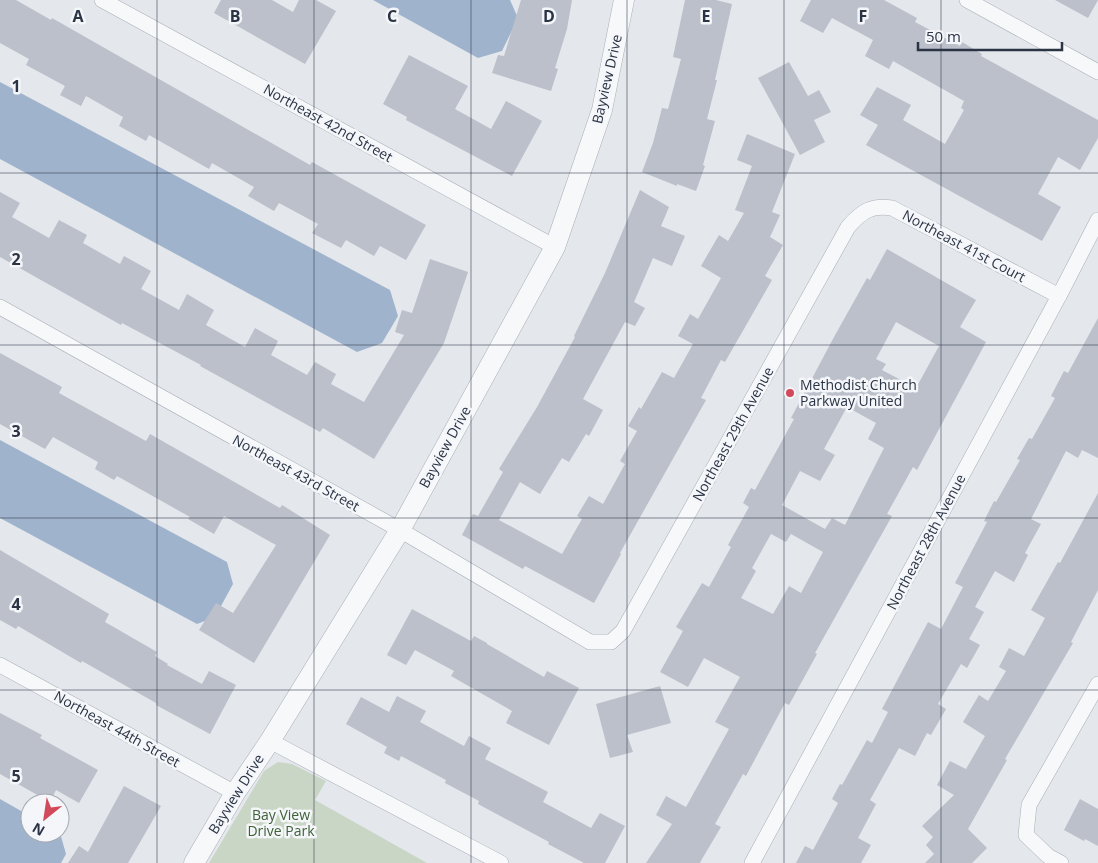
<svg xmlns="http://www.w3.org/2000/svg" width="1098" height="863" font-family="'Open Sans',sans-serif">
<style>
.green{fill:#c9d6c5}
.water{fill:#9fb4cc}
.building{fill:#bbc0ca;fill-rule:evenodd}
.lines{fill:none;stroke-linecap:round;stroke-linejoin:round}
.minor-casing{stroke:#a9aeb7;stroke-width:16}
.tertiary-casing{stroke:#a9aeb7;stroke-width:21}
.minor{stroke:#f7f8fa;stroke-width:15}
.tertiary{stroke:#f7f8fa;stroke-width:20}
.grid{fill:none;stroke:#2b3445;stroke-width:1;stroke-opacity:0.55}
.poi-dot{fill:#d1495b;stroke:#f4f6f9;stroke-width:2}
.labels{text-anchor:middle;stroke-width:5;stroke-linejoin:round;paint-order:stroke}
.street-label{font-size:14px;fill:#2b3445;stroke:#f4f6f9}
.poi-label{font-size:14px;fill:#2b3445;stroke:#f4f6f9;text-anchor:start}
.park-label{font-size:14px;fill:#3f6138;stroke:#f4f6f9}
.grid-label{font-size:16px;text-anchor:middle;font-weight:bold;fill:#2b3445;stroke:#f4f6f9;stroke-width:5;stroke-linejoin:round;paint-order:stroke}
</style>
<rect width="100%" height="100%" fill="#e4e7ec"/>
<path class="green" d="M278 762 292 764 326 781 315 800 427 863H209L264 771Z"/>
<g class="water">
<path d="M373 0H510L518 18 502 51 478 58Z"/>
<path d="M0 82 390 290 398 316 382 343 357 352 0 159Z"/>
<path d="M0 440 227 562 233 584 215 617 197 624 0 518Z"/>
<path d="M0 799 30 816V833H60L66 854 61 863H0Z"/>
</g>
<g class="building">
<path d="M0 0H16L51 20 52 18 310 165 312 162 426 225 406 260 380 246 374 256 346 240 341 248 312 233 318 224 279 203 274 211 248 196 254 187 212 163 209 169 149 135 146 141 119 126 123 117 86 96 81 106 60 95 65 86 26 65 29 59 0 43Z"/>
<path d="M221 0H272L293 12 299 0H316L336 11 305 64 214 13Z"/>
<path d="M521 0H572L567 29 555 68 558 69 551 91 492 73 498 55 504 56Z"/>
<path d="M685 0H716L732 4 715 80H717L707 119 715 121 703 165 705 166 696 191 677 184V186L642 172 653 143 662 108 668 109 681 59 673 57Z"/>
<path d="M811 0H884L917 18 915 22 960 46 962 42 982 54 981 56 1098 120V138L1080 170 1058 157 1038 194 1061 207 1042 241 866 145 878 125 860 115 877 87 911 105 903 120 945 144 964 110 961 108 964 101 893 61 889 69 865 56 873 40 832 18 823 33 800 21Z"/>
<path d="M1055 0H1098L1088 18Z"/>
<path d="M409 55 468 86 455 109 491 129 506 101 542 121 512 176 406 120 407 117 383 104Z"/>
<path d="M789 62 808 96 819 90 831 112 814 120 825 142 800 155 758 78Z"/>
<path d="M747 134 795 154 772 212 780 215 770 237 783 245 765 276 772 280 725 362 721 360 701 398 706 400 620 553 621 554 594 603 525 566 523 569 462 535 473 514 478 516 503 472 499 469 537 407 575 337 574 336 605 273 640 190 669 207 661 226 685 236 672 266 653 258 634 302 645 308 635 326 625 322 583 399 603 410 589 436 586 434 569 462 562 458 540 494 520 482 499 520 562 554 582 519 577 516 589 496 603 504 625 464 620 461 637 431 628 426 639 407 641 409 662 372 674 378 693 344 678 336 690 314 698 319 721 278 701 266 719 235 728 241 744 213 735 210 752 166 737 160Z"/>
<path d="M0 192 20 203 12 217 49 238 59 220 87 235 83 243 120 264 124 256 151 271 141 289 179 310 187 294 214 310 206 325 245 347 255 328 278 341 271 355 307 375 315 362 336 374 331 384 364 402 404 335 395 332 402 310 412 313 430 259 468 272 444 343 374 459 323 428 320 432 200 366 201 365 122 323 121 325 0 257Z"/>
<path d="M887 249 976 300 960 327 986 342 917 470 913 467 887 514 892 516 815 653 817 654 789 705 785 703 746 776 743 774 715 824 721 827 702 859 700 863H646L672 824 656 815 666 796 686 807 729 729 715 722 740 677 704 658 688 687 660 672 683 631 676 627 702 583 709 587 731 547 728 545 749 507 743 503 751 488 755 490 794 419 791 418 834 337 867 278 870 280ZM896 322 939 346 916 388 882 370 886 364 876 359ZM847 407 876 423 868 439 884 448 845 525 832 518 825 529 782 505 800 471 820 481 835 455 824 449ZM771 534 786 542 791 534 823 552 801 593 789 586 773 614 741 598 756 571 752 568Z"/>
<path d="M1098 318V458L1082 450 1078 458 1066 451 1031 519 1041 524 1025 553 1028 555 1014 582 995 571 975 607 984 612 969 639 980 645 967 668 961 664 938 704 946 709 931 735 927 733 915 756 899 748 870 800 876 804 858 838 871 845 861 863H796L805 846 813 850 838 803 832 799 840 784 842 785 867 740 872 743 888 712 882 709 928 622 941 629 963 587 955 583 987 522 984 521 994 501 996 502 1020 460 1017 459 1029 438 1032 439 1055 398 1051 396 1064 371 1068 373Z"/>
<path d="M0 353 62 387 59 393 146 441 150 434 280 508 282 505 330 535 254 663 199 630 216 603 233 613 276 545 224 516 214 534 188 519 190 517 117 476 114 480 95 469 98 462 53 437 45 449 0 424Z"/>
<path d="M1098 493V590L1071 642 1073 643 1005 759 1007 760 968 829 987 848 972 863H925L934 854 926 845 933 837 922 826 954 795 937 785 950 761 966 769 985 736 963 722 979 695 988 701 1006 671 999 667 1009 648 1024 656 1045 618 1031 610 1058 562 1060 563Z"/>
<path d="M0 550 109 614 105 622 157 652 155 656 168 664 167 665 202 684 209 671 236 685 210 734 156 705V703L82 661 81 663 18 626 16 629 0 620Z"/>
<path d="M412 609 471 641 474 636 487 643V644L544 677 547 671 579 688 549 745 506 723 512 711 451 676 454 671 415 650 406 665 387 655Z"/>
<path d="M660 686 671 723 627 735 633 752 610 758 596 704Z"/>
<path d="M397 696 426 711 420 722 464 746 469 736 491 748 485 759 548 792 543 802 591 828 600 813 625 826 605 863H584L548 844 549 842 478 804 479 801 445 783 446 780 401 756 399 761 384 753 387 747 346 724 361 697 389 712Z"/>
<path d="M0 713 42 735 40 738 98 770 79 803 56 790 50 802 0 774Z"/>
<path d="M124 786 161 806 128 863H68L79 846 88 852Z"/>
<path d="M1080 799 1098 809V846L1085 839 1084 841 1064 830Z"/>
</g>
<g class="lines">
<g class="minor-casing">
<g id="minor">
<path d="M102 0 555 247"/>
<path d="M967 0 1098 72"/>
<path d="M0 307 400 530 590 642H611L623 631 848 227C862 211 871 205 892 208L1059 296"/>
<path d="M0 665 235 793"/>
<path d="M270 741 501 863"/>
<path d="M752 863 1059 296 1098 220"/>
<path d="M1061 863 1048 856 1026 835 1029 805 1098 684"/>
</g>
</g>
<g class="tertiary-casing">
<path id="tertiary" d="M194 863 235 793 270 741 400 530 555 247 602 110 624 0"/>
</g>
<use href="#minor" class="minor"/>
<use href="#tertiary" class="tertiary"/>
</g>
<path class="grid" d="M157 0V863M314 0V863M471 0V863M627 0V863M784 0V863M941 0V863M0 173H1098M0 345H1098M0 518H1098M0 690H1098"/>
<circle class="poi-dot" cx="790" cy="393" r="5"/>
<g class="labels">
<g class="street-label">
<text transform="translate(607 79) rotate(-77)" y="5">Bayview Drive</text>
<text transform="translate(328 123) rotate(29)" y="5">Northeast 42nd Street</text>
<text transform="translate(964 246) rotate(28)" y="5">Northeast 41st Court</text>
<text transform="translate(733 434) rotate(-61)" y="5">Northeast 29th Avenue</text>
<text transform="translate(445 447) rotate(-61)" y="5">Bayview Drive</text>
<text transform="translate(296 473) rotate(29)" y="5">Northeast 43rd Street</text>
<text transform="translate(926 542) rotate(-62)" y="5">Northeast 28th Avenue</text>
<text transform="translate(117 729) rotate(29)" y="5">Northeast 44th Street</text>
<text transform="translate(236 794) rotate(-58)" y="5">Bayview Drive</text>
</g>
<g class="poi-label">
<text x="800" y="390">Methodist Church<tspan x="800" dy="16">Parkway United</tspan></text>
</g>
<g class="park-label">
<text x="281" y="820">Bay View<tspan x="281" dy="16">Drive Park</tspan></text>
</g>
</g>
<g class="grid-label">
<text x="78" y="22">A</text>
<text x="235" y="22">B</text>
<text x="392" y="22">C</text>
<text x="549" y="22">D</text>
<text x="706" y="22">E</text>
<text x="863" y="22">F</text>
<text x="16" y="92">1</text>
<text x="16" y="265">2</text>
<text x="16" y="437">3</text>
<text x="16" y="610">4</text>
<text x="16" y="782">5</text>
</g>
<g transform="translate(45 818) rotate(210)"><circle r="24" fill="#f4f6f9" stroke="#a4a8b1"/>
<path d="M0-4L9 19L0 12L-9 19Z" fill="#d1495b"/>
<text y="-8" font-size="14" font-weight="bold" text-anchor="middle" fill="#2b3445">N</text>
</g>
<path d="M918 42v8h144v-8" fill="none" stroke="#2b3445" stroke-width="2.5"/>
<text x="926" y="42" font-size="15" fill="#2b3445" stroke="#f4f6f9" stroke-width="4" paint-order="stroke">50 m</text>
</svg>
